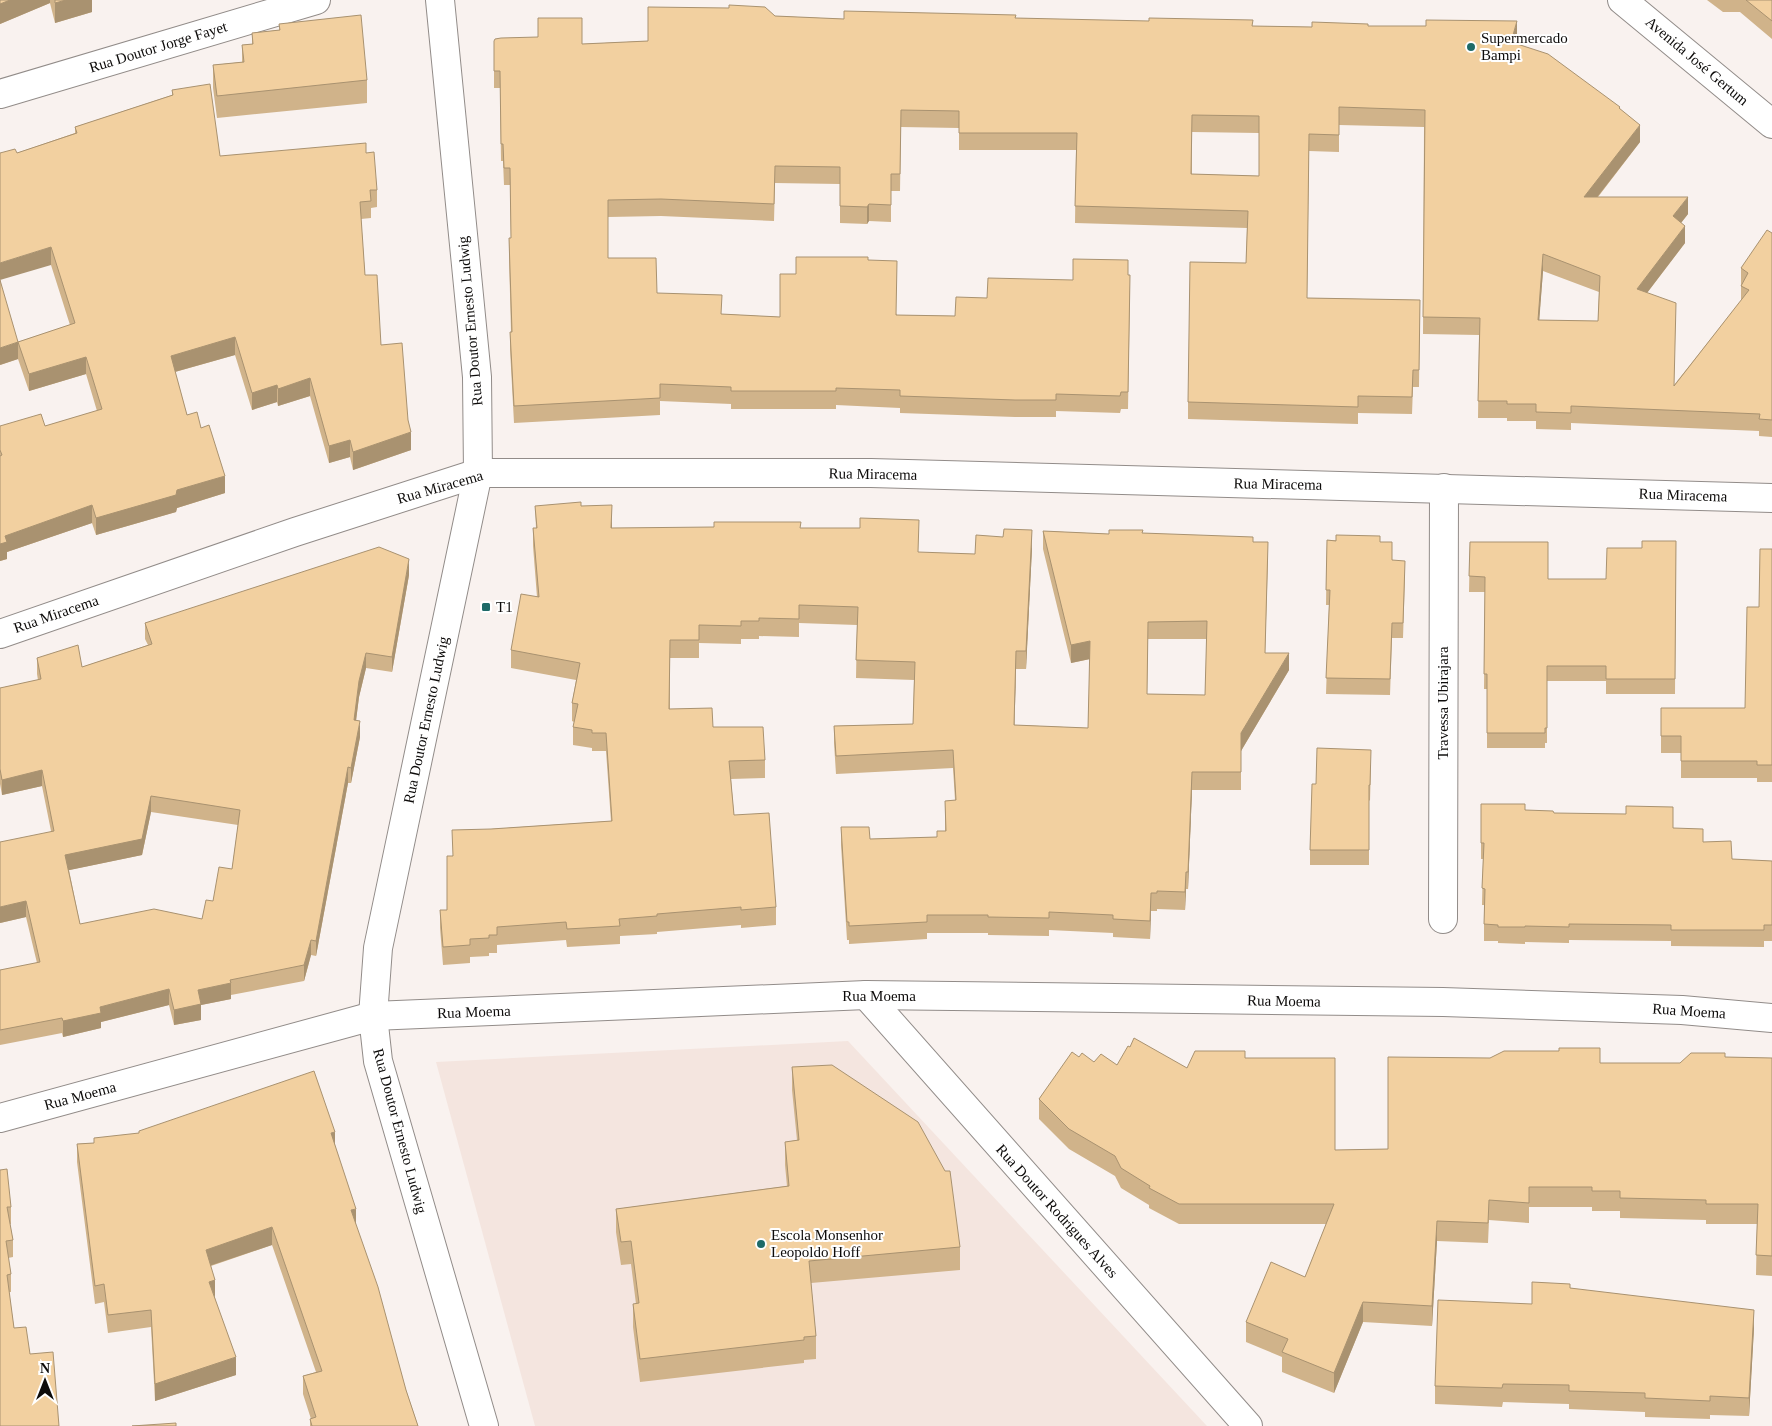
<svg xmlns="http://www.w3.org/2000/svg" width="1772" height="1426" font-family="Georgia,serif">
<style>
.built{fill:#f4e5df}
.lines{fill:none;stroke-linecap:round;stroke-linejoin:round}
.street-casing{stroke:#928c89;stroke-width:30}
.secondary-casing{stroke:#928c89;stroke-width:30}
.street{stroke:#fff;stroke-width:28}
.secondary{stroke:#fff;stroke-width:28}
.wall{fill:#d0b38a;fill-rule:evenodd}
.shaded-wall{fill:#a99270}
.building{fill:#f2d0a0;stroke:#a99270;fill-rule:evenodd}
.poi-dot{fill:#1e6a68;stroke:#fff;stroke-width:2}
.labels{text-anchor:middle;stroke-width:4;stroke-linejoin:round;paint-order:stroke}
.poi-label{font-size:15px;fill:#0d0b0a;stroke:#fff;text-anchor:start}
.street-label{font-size:15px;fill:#0d0b0a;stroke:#fff}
</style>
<rect width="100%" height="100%" fill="#f9f2ef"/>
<path class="built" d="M848 1041 1207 1426H535L436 1062Z"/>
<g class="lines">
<g class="street-casing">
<g id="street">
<path d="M0 94 316 0"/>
<path d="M0 634 295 532 478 473H871L1772 498"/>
<path d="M1443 919 1444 488"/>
<path d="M866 995 1248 1426"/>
<path d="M0 1118 373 1016 866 995 1443 1002 1682 1010 1772 1018"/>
</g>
</g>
<g class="secondary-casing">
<g id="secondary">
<path d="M440 0 477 377 478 473 378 948 373 1016 378 1061 484 1426"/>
<path d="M1622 0 1772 124"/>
</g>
</g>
<use href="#street" class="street"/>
<use href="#secondary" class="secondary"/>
</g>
<g class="wall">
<path d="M0 0H92V12L55 23 50 3 0 24Z"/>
<path d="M1707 0H1772V39L1740 12H1723Z"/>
<path d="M775 16 844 19 1015 18 1253 26 1312 27 1368 26 1517 38 1516 44 1620 109 1640 142 1598 197 1688 214 1681 223 1685 243 1647 293 1674 385 1741 301V268L1772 233V437L1759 436V431L1571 423V430L1536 429V421H1507V418H1478L1479 335 1423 334 1424 127 1339 125V152L1309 151 1307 298 1420 300 1419 387H1413L1412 414 1358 413V424L1188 419V402L1246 263 1247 228 1075 223 1076 150H959V128L901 127 900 191H891V222L869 221 867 224 840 223V184L775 183 774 221 661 216 608 217V258L657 293 722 314 780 317 796 274 868 260 897 315 955 316 987 298 1073 280 1128 275 1130 292 1128 409H1121L1120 413 1056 411V417H1015L900 413V408L836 405V409H731V404L660 401V415L514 423 510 349V332H511L509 256V238H511L510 185H504L503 161H501L500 88H494V41L582 44 648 41ZM1192 132 1259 133V176L1192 174ZM1543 271 1599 292 1598 321 1539 320Z"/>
<path d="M279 24 367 80V103L217 118 213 88V65L242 62V45L252 44V33L279 30Z"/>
<path d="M172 90 220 156 366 153 377 190V207L371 208V218L361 219 365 275 381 345 408 420 411 450 353 470 350 457 329 463 310 396 278 406 277 402 252 410 235 355 175 372 187 415 201 428 225 493 177 508 176 512 96 535 92 523 7 552V559L0 561V426H45L97 411 86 374 29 391 18 359 0 365 18 342 70 325 51 265 17 153 75 133V127L172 95Z"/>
<path d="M535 506 612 523V528H801L918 553 975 554 1032 548 1026 669H1016L1014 725 1088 728 1090 659 1071 663 1043 549V531L1109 534 1143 533 1253 542 1268 560 1265 653 1289 670 1241 751V790H1192L1188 889H1186L1185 910 1157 909V911H1151L1150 939 1113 937V933L1049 930V936L988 935V933H927V939L849 944V940H847L841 845V827L870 839 937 837 945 831V801L955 800 953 768 836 774 834 743V726L913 724 914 680 856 678 857 625 799 623V637L759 636V639H741V644L699 643V658H670V709L713 727 765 760V778L731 779 734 815 776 907V925L741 928V925L657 932V934L620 936V944L567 947 566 940 497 945V953H489V956L470 957V963L443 965 440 928V910H447L452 856 491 829 611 821 606 751H592V748L573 745V727L574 722 572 721V703L576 680 511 668V650L537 597 533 546V528H536ZM1148 639H1207L1205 695 1147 694Z"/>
<path d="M1327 540 1380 542 1392 560 1405 576 1403 638H1392L1390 695 1326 694 1329 605H1326Z"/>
<path d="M1676 541 1675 694H1606V681H1547V743H1545V748H1487V689H1484L1485 592H1469L1470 542 1548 579H1606L1642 548Z"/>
<path d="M1772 549V782H1757V778H1681V753H1661V708H1745L1759 607Z"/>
<path d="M409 575 392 672 366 668 359 697 356 721 360 737 351 783H348L316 956 311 955 304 981 231 995V999L201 1005V1020L174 1025 169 1005 101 1022V1028L63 1037 62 1033 0 1045V970L37 963 26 917 0 923 51 831 42 786 2 795 0 784V688L38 680 37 674V658L82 667 148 645 145 639V623ZM151 812 238 825 232 869 202 919 80 924 69 870 142 855Z"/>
<path d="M1371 765 1370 801 1369 800V865H1310V850L1316 784Z"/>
<path d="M1481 804 1525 810 1673 828 1703 842 1732 859 1772 861V941H1764V947L1671 946V941L1569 940V943L1525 942V944L1498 943V941H1484V905H1482L1483 859H1481Z"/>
<path d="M1079 1057 1094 1062 1117 1065 1187 1068 1245 1058 1335 1150 1388 1149 1600 1063H1680L1725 1057 1772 1058V1276L1756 1275 1757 1224H1706V1220L1620 1218V1211H1592V1207H1529V1223L1489 1220 1488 1243 1437 1241 1432 1326 1363 1322 1334 1393 1282 1372V1357L1246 1342V1322L1305 1277 1326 1224H1179L1149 1208V1205L1121 1188 1115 1176 1069 1149 1039 1119V1099Z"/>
<path d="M792 1067 960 1247V1270L811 1283 816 1336V1359L804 1360V1363L640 1382 633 1327V1304H636L631 1264 621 1265 616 1232V1209L787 1186 785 1165V1142L797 1140 792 1090Z"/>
<path d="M139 1131 335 1145 356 1226 406 1390 418 1426H310V1419H311L303 1394V1376L316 1372 272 1245 211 1266 215 1298 236 1375 155 1401 151 1327 108 1333 104 1302 95 1304 77 1162V1144L94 1143 139 1133Z"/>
<path d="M0 1170 11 1207V1224H10L13 1240V1257L8 1258 11 1274V1292H9L14 1328 30 1354 0 1426Z"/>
<path d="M1570 1288 1754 1328 1749 1416 1710 1415V1419L1645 1417V1412L1569 1409V1404L1503 1402 1502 1407 1435 1404V1386L1532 1304Z"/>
</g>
<g class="shaded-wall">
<path d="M10 0H50V3L0 24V4Z"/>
<path d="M66 0H92V12L55 23V3Z"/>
<path d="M1517 21V38L1511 60V42Z"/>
<path d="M1640 125V142L1584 214V197Z"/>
<path d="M1688 197V214L1673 233V216Z"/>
<path d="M869 204V221L867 224V207Z"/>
<path d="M1685 226V243L1637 306V289Z"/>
<path d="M51 247V265L0 280V263Z"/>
<path d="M1543 254V271L1538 337V320Z"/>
<path d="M235 337V355L171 373V356Z"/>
<path d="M18 342V359L0 365V348Z"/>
<path d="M86 357V374L29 391V374Z"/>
<path d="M310 378V396L278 406V389Z"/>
<path d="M277 385V402L252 410V393Z"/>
<path d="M411 432V450L353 470V452Z"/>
<path d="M350 440V457L329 463V446Z"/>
<path d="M225 476V493L177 508 176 512 96 535V518L177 490Z"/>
<path d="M92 505V523L7 552V559L0 561V544L5 536Z"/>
<path d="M612 505V523L611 546V528Z"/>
<path d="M1032 530V548L1026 669V651Z"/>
<path d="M409 559V575L392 672V657Z"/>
<path d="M1090 641V659L1071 663V645Z"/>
<path d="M1016 651V669L1014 743V725Z"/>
<path d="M366 653V668L359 697 354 736V720L359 681Z"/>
<path d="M1289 653V670L1241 751V733Z"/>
<path d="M360 721V737L351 783V768Z"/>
<path d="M348 767V783L316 956V941Z"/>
<path d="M42 770V786L2 795V780Z"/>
<path d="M1192 772V790L1188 889V872Z"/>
<path d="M151 796V812L142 855 65 871V855Z"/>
<path d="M1186 872V889L1185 910V892Z"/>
<path d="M1151 893V911L1150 939V921Z"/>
<path d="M26 901V917L0 923V907Z"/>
<path d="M311 940V955L304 981V965Z"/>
<path d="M231 983V999L201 1005V1020L174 1025V1010L198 990Z"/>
<path d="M169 989V1005L101 1022V1028L63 1037V1021L100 1007Z"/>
<path d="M335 1132V1150L331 1133Z"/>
<path d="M356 1209V1226L351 1210Z"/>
<path d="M1437 1221V1241L1432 1326V1306Z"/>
<path d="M272 1227V1245L206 1267V1250Z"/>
<path d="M215 1280V1298L209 1282Z"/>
<path d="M1363 1302V1322L1334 1393V1373Z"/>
<path d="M1754 1310V1328L1749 1416V1398Z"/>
<path d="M236 1357V1375L155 1401V1384Z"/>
</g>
<g class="building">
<path d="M0 0H10L0 4Z"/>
<path d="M55 0H66L55 3Z"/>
<path d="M1746 0H1772V21Z"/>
<path d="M729 5 765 7 775 16 844 19V11L1016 15 1015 18 1149 21V18L1253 20 1252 26 1312 27V22L1368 24V26H1426V20L1517 21 1511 42 1548 54 1620 107 1619 108 1640 125 1584 197H1688L1673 216 1685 226 1637 289 1676 303 1674 386 1749 290 1741 286 1748 273 1741 268 1767 230 1772 233V420L1759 419 1760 414 1571 406V413L1536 412V404H1507V401H1478L1480 318 1423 317 1425 110 1339 107V135L1309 134 1307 298 1420 300 1419 370H1413L1412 397 1358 396V407L1188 402 1190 262 1246 263 1248 211 1075 206 1077 133H959V111L901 110 900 174H891V205L869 204 867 207 840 206V167L775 166 774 204 661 199 608 200V258H656L657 293 722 295 721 314 780 317V274H796V257H868V260L897 261 896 315 955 316 956 297 987 298 988 278 1073 280V259L1128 260V275H1130L1128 392H1121L1120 396 1056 394V400H1015L900 396V390L836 388V391H731V387L660 384V398L514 406 510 332H512L509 238H511L510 168H504L503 144H501L500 71H494V41L495 39 501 38 538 37V18H582V44L648 41V7L729 8ZM1192 115 1259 116V176L1191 174ZM1543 254 1600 276 1598 321 1538 320Z"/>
<path d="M361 15 367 80 217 96 213 65 244 62 242 45 253 44 252 33 280 30 279 24Z"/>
<path d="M210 84 220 156 366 143V153L374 152 377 190H370L371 201 360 202 365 275H377L381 345 402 343 408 420 411 432 353 452 350 440 329 446 310 378 278 389 277 385 252 393 235 337 171 356 187 415 197 412 201 428 209 425 225 476 177 490 176 495 96 518 92 505 5 536 7 542 0 544V456L2 455 0 450V426L41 414 45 426 102 409 86 357 29 374 18 342 0 348V280L18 342 75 323 51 247 0 263V153L15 149 17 153 77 133 75 127 173 95 172 90Z"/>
<path d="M581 502V506L612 505 611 528 714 527V522H801L800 528H860V518L919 520 918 552 975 554 976 535 1003 537 1004 529 1032 530 1026 651H1016L1014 725 1088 728 1090 641 1071 645 1043 531 1109 534V530H1143L1142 533 1253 537V542H1268L1265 653H1289L1241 733V772H1192L1188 872H1186L1185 892 1157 891V893H1151L1150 921 1113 919V915L1049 912V918L988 917V915H927V922L849 926V922H847L841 827H869L870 839 937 837V831H946L945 801 956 800 953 750 836 756 834 726 913 724 915 662 856 660 858 607 799 605V619L759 618V621H741V626L699 625V640H670L669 709 712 708 713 727H763L765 760 729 761 734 815 769 813 776 907 741 910V907L657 914V916L619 919 620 926 567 929 566 922 497 927V935H489V938L470 939V945L443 947 440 910H447V856H453L452 830 491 829 612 821 606 733H592V730L573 727 578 704 572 703 580 663 511 650 521 594 539 597 533 528H537L535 506ZM1207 621 1205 695 1147 694 1148 622Z"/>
<path d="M1336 535 1380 536V542H1392V560L1405 561 1403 623H1392L1390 679 1326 678 1330 590H1326L1327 540 1336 541Z"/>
<path d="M1642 541H1676L1675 679H1606V666H1547V728H1545V733H1487V674H1484L1485 577 1469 576 1470 542H1548V579H1606L1607 548H1642Z"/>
<path d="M379 547 409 559 392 657 366 653 359 681 354 720 360 721 351 768 348 767 316 941 311 940 304 965 230 980 231 983 198 990 201 1004 174 1010 169 989 100 1007 101 1013 63 1021 62 1018 0 1030V970L40 962 26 901 0 907V842L54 831 42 770 2 780 0 769V688L41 679 37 658 78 645 82 667 140 648 152 644 145 623ZM151 796 240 810 232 869 219 867 213 901 206 900 202 919 154 909 80 924 65 855 142 839Z"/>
<path d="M1760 549H1772V765H1757V761H1681V736H1661V708H1745L1747 607H1759Z"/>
<path d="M1317 748 1371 750 1370 785H1369V850H1310L1312 784H1316Z"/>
<path d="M1481 804H1525V810L1553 811 1554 813 1626 814V806L1673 807V828L1703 829V842L1731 841 1732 859 1772 861V925H1764V930H1671V925L1569 924V927L1525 926V927H1498V925L1484 924 1485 889 1482 888 1484 843H1481Z"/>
<path d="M1134 1038 1187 1068 1195 1051H1245V1058H1335V1150L1388 1149V1057L1490 1058 1504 1051H1559V1048H1600V1063H1680L1691 1053H1725V1057L1772 1058V1256L1756 1255 1758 1204H1706V1200L1620 1198V1191H1592V1187H1529V1203L1489 1200 1488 1223 1437 1221 1432 1306 1363 1302 1334 1373 1282 1352 1288 1339 1246 1322 1271 1262 1305 1277 1334 1204H1179L1149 1188 1150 1186 1121 1168 1115 1156 1069 1129 1039 1099 1072 1052 1079 1057 1082 1053 1094 1062 1101 1054 1117 1065 1128 1046 1130 1047Z"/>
<path d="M832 1065 918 1122 945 1171H950L960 1247 809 1261 816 1336 804 1337V1340L640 1359 633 1304 639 1303 631 1241 621 1242 616 1209 789 1186 785 1142 799 1140 792 1067Z"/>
<path d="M314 1071 335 1132 331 1133 356 1209 351 1210 378 1287 406 1390 418 1426H312L310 1419 316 1417 303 1376 322 1371 272 1227 206 1250 215 1280 209 1282 236 1357 155 1384 151 1310 108 1315 104 1284 95 1286 77 1144 94 1143V1138L139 1133V1131Z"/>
<path d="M7 1169 11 1207H7L13 1240 6 1241 11 1274 7 1275 14 1328 26 1327 30 1354 53 1352 59 1426H0V1170Z"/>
<path d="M1532 1282 1570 1284V1288L1754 1310 1749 1398 1710 1396V1401L1645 1398V1393L1569 1391V1385L1503 1384 1502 1388 1435 1386 1438 1300 1532 1304Z"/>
<path d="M176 1423V1426H132Z"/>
</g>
<g class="poi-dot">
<circle cx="1471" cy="47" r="5"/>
<rect x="481" y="602" width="10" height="10" rx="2.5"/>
<circle cx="761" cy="1244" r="5"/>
</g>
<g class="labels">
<g class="poi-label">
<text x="1481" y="43">Supermercado<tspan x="1481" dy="17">Bampi</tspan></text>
<text x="496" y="612">T1</text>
<text x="771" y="1240">Escola Monsenhor<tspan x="771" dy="17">Leopoldo Hoff</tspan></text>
</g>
<g class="street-label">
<text transform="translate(158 47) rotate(-17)" y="5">Rua Doutor Jorge Fayet</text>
<text transform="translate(1697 61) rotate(40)" y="5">Avenida José Gertum</text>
<text transform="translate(470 321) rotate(-95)" y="5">Rua Doutor Ernesto Ludwig</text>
<text transform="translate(873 474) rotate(1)" y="5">Rua Miracema</text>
<text transform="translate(1278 484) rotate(1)" y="5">Rua Miracema</text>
<text transform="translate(440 487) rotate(-16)" y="5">Rua Miracema</text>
<text transform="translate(1683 495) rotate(2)" y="5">Rua Miracema</text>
<text transform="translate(56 614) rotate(-19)" y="5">Rua Miracema</text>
<text transform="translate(1443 703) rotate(-90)" y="5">Travessa Ubirajara</text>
<text transform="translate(426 720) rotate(-78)" y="5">Rua Doutor Ernesto Ludwig</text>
<text x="879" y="1001">Rua Moema</text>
<text transform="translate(1284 1001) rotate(1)" y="5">Rua Moema</text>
<text transform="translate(1689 1011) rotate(4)" y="5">Rua Moema</text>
<text transform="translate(474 1012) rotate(-2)" y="5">Rua Moema</text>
<text transform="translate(80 1096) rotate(-15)" y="5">Rua Moema</text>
<text transform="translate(400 1131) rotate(75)" y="5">Rua Doutor Ernesto Ludwig</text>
<text transform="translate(1057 1211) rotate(48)" y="5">Rua Doutor Rodrigues Alves</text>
</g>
</g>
<g transform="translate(45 1381)" stroke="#ffffff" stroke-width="4" paint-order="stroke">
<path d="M0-4L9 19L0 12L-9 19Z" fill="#0d0b0a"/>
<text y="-8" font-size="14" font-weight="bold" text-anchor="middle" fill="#0d0b0a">N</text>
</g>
</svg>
